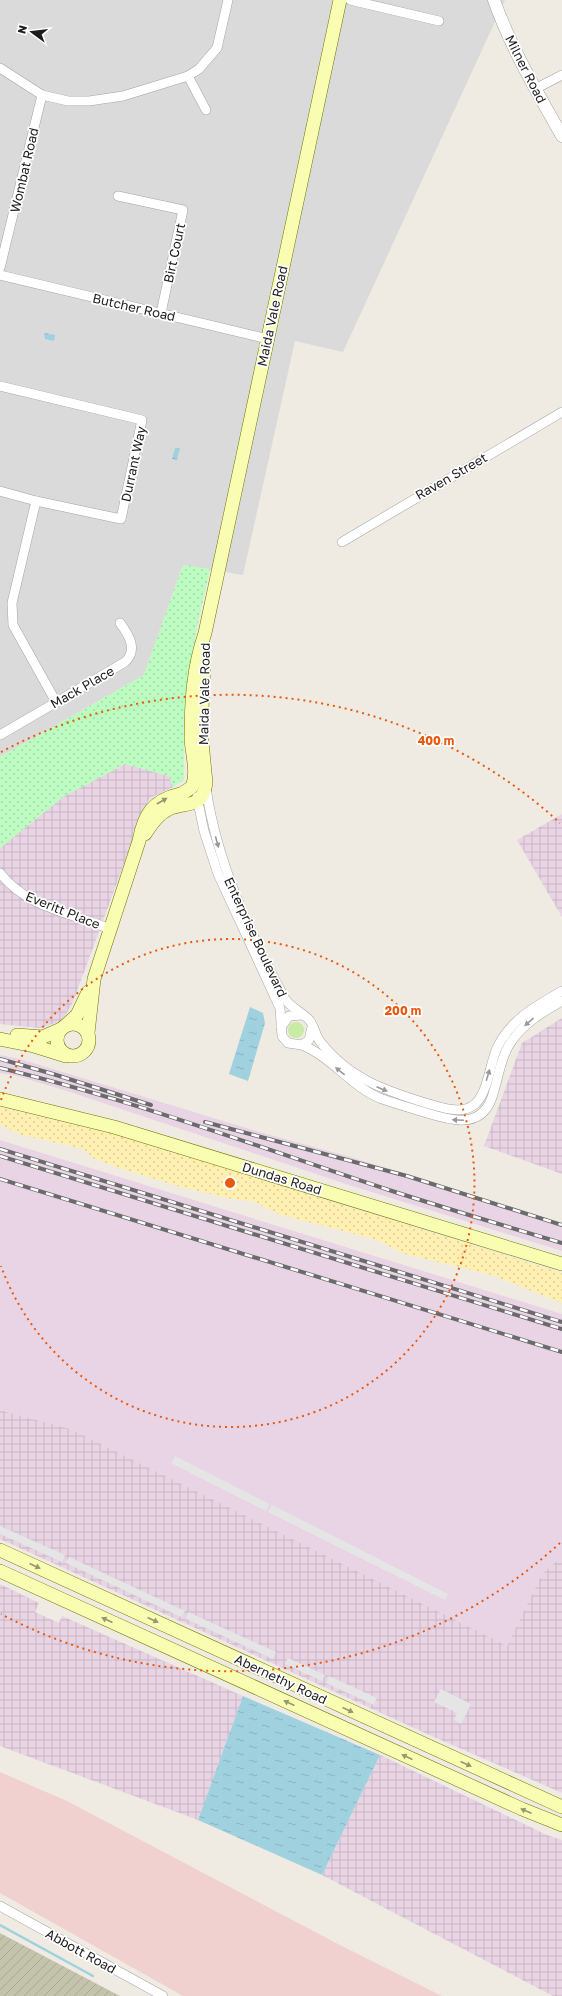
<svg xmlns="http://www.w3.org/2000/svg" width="562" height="1996" font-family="'Golos Text',sans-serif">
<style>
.residential{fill:#dbdada}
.commercial{fill:#f1d1d0}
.industrial{fill:url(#industrial-grid)}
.railway{fill:#e8d4e5}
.construction{fill:url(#construction-furrows)}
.grass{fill:#c8eca5}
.sand{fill:url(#sand-dots)}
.park{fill:url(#park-dots)}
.parking{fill:#e5e5e5}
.water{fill:url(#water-ripples)}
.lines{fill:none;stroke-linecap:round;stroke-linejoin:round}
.stream{stroke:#a0d1df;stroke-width:2.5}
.minor-casing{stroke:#a4a4a4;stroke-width:10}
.tertiary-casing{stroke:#a4a4a4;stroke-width:13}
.secondary-casing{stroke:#6c7800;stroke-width:14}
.minor{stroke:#fff;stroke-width:9}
.tertiary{stroke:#fff;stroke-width:12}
.secondary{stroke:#f9fdb2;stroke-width:13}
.rail-casing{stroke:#6b6b6b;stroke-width:4}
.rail{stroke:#fff;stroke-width:2.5;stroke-dasharray:8;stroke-linecap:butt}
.oneway{fill:#96986f}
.oneway2{fill:#999}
.ring{fill:none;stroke:#e8590c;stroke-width:2;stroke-dasharray:2 4}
.labels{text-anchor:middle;stroke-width:3.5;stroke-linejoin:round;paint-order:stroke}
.street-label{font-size:13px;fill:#1d1d1d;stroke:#fff}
.centre{fill:#e8590c;stroke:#fff;stroke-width:2}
.ring-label{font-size:12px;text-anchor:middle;font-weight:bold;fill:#e8590c;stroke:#fff;stroke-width:3.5;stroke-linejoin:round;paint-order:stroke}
</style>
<defs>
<pattern id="industrial-grid" width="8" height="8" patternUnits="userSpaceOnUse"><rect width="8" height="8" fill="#e8d4e5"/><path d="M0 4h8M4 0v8" fill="none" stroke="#c7b6c4"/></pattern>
<pattern id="construction-furrows" width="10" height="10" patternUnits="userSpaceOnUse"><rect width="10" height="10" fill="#c4c4ad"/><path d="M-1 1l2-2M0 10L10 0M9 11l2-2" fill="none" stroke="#a8a894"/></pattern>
<pattern id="sand-dots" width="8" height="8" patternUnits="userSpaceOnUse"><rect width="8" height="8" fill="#ffefb0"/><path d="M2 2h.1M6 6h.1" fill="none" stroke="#dacc97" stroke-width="1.8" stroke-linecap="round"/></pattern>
<pattern id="park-dots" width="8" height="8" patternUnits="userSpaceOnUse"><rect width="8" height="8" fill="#bcfcc1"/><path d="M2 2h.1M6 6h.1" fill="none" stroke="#a1d8a5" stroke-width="1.8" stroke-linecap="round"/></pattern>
<pattern id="water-ripples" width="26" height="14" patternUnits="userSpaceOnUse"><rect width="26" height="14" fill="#a0d1df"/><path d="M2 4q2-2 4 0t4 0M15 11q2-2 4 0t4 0" fill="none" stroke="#89b3bf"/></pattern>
</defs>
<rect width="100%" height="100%" fill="#efebe2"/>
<path class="residential" d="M0 0H505L343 352 295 341 243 575 183 565 144 675 0 757Z"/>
<path class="commercial" d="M0 1772 67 1801 336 1943 442 1996H183L0 1893Z"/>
<g class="industrial">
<path d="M125 764 169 776 173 787 150 798 143 812 73 1002 62 1021 40 1028 0 1024V848L63 797Z"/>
<path d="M562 814V917L517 840Z"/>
<path d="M562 1018V1174L484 1146 522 1043Z"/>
<path d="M0 1410 71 1429 507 1645 542 1574 562 1556V1793L425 1733 0 1539Z"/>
<path d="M0 1584 39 1603 35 1612 59 1623 62 1616 243 1696 198 1820 0 1746Z"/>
<path d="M380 1755 547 1835 562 1840V1996H553L322 1875Z"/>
</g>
<g class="railway">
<path d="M0 1055 20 1059 259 1132 347 1156 562 1223V1251L349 1185 73 1093 17 1076 0 1073Z"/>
<path d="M0 1140 562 1314V1556L542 1574 507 1646 71 1429 0 1410Z"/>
</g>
<path class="construction" d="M0 1933 120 1996H0Z"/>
<circle class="grass" cx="296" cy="1030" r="8"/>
<path class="sand" d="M0 1107 115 1134 562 1273V1303L492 1275 405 1254 374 1239 281 1215 252 1201 232 1199 181 1187 113 1166 93 1158 83 1149 22 1135 0 1125Z"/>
<path class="park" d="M183 565 210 569C200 614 189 659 185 704 182 729 185 755 184 780L173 787 169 776 125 764 63 797 0 848V757L144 675Z"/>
<g class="parking">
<path d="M175 1456 269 1504 266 1511 171 1463Z"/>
<path d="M272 1505 448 1594 445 1600 268 1512Z"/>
<path d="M0 1526 65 1555 62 1562 0 1534Z"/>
<path d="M69 1557 185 1611 181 1617 66 1563Z"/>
<path d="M188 1612 276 1652 273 1659 186 1619Z"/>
<path d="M288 1658 325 1675 322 1681 285 1664Z"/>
<path d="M329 1676 377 1698 374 1705 326 1683Z"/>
<path d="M441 1689 471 1704 461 1724 454 1720 457 1713 434 1702Z"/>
</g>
<g class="water">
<path d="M45 333 55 335 54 341 45 339 44 334Z"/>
<path d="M175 448H180L177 460 172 459Z"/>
<path d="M250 1007 263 1013 265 1023 248 1081 229 1074Z"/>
<path d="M243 1696 380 1755 322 1875 198 1820Z"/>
</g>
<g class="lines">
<path class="stream" d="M0 1925 93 1976"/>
<g class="minor-casing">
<g id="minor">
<path d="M350 0 439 21"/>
<path d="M0 68 42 95 68 101H89L123 96 188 76 199 69 217 48 228 0"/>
<path d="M188 76 206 110"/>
<path d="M535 89 562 75"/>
<path d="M118 196 183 210 161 313"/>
<path d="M0 268 42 95"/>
<path d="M0 275 268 339"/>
<path d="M0 386 142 420 121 519 36 501 0 491"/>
<path d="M36 501 12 603 13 625 56 702"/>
<path d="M342 542 562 412"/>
<path d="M0 735 125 662C138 650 129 635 120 623"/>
<path d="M206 788C217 863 249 932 285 999 293 1010 304 1013 310 1021 314 1026 315 1034 319 1040 347 1078 386 1091 429 1104 444 1108 462 1115 475 1104 488 1093 490 1063 497 1048 510 1020 536 1006 562 991"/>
<path d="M197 797 204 831 218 874 280 1008 282 1036 288 1043 302 1045 309 1040 312 1027"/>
<path d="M0 873C27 908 72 913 110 929"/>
<path d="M281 1027 289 1016 302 1015"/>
<path d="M302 1045C332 1057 351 1087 382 1099 394 1103 407 1107 420 1111 444 1118 478 1132 491 1100 498 1082 499 1062 509 1045 522 1024 541 1013 562 1001"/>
<path d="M0 1906 163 1996"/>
</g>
</g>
<g class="tertiary-casing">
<path id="tertiary" d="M494 0C511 48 537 92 562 136"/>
</g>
<g class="secondary-casing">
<g id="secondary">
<path d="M183 793 192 787C198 773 192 754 191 739 191 702 193 668 205 633L340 0"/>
<path d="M145 834C151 825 158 814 169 809 187 801 202 810 206 783L201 732 204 663"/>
<circle cx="73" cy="1040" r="16"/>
<path d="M65 1026 77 1015 88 992"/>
<path d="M88 1033 94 979 139 841C144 814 153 800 180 794"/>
<path d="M17 1035 43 1037 61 1029"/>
<path d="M0 1039 34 1046 66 1056"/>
<path d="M0 1099 114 1127 562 1264"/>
<path d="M0 1550 562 1807"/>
<path d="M0 1571 522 1809 562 1825"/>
</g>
</g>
<use href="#minor" class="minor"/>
<use href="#tertiary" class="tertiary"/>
<use href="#secondary" class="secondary"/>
<g class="rail-casing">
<g id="rail">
<path d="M0 1059 53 1074 151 1105"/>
<path d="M0 1068C133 1100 262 1148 392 1191 448 1209 505 1226 562 1243"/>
<path d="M205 1122 407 1176 562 1225"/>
<path d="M0 1149 562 1322"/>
<path d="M0 1156 562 1329"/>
<path d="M0 1179 562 1352"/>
</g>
</g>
<use href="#rail" class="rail"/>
</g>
<defs><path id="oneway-solid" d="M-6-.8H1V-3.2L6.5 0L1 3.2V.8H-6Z"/></defs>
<g class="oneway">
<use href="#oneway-solid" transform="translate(162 801) rotate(-30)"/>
<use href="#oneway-solid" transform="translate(35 1566) rotate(25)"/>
<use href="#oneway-solid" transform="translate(107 1620) rotate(-156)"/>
<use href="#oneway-solid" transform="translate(153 1620) rotate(25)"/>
<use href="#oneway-solid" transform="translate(289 1703) rotate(-155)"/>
<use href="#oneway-solid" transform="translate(348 1710) rotate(25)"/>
<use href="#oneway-solid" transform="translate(407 1757) rotate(-155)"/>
<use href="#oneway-solid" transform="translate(466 1764) rotate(24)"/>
<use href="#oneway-solid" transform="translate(526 1811) rotate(-157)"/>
</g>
<g class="oneway2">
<use href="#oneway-solid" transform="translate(217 842) rotate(75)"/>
<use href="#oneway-solid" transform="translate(529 1022) rotate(139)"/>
<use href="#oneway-solid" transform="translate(340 1071) rotate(-141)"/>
<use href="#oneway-solid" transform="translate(488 1075) rotate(-73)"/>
<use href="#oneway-solid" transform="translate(382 1089) rotate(23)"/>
<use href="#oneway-solid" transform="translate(458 1120) rotate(-178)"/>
</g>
<g class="ring">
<path d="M1 1100A244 244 0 1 1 1 1266"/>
<path d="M560 1543A488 488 0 0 1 1 1614M1 752A488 488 0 0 1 560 823"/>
</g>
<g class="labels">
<g class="street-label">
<text transform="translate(526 69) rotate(63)" y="5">Milner Road</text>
<text transform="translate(24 170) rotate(-77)" y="5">Wombat Road</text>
<text transform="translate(174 253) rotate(-78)" y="5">Birt Court</text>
<text transform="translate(134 307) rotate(13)" y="5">Butcher Road</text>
<text transform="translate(272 316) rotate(-78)" y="5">Maida Vale Road</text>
<text transform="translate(133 464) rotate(-78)" y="5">Durrant Way</text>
<text transform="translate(451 476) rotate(-30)" y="5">Raven Street</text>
<text transform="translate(82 687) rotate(-30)" y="5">Mack Place</text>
<text transform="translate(204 694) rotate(-89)" y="5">Maida Vale Road</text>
<text transform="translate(63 910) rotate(22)" y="5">Everitt Place</text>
<text transform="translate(256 937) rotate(65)" y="5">Enterprise Boulevard</text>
<text transform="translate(282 1178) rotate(17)" y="5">Dundas Road</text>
<text transform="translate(281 1679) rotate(25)" y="5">Abernethy Road</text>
<text transform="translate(81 1951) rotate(29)" y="5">Abbott Road</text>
</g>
</g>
<circle cx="230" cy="1183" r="6" class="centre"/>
<g class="ring-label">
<text x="436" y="745">400 m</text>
<text x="403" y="1015">200 m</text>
</g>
<g transform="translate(32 32) rotate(285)" stroke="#ffffff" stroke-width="3" paint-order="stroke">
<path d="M0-3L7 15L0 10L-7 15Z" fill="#1d1d1d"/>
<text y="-6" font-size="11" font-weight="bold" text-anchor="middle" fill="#1d1d1d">N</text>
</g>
</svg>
